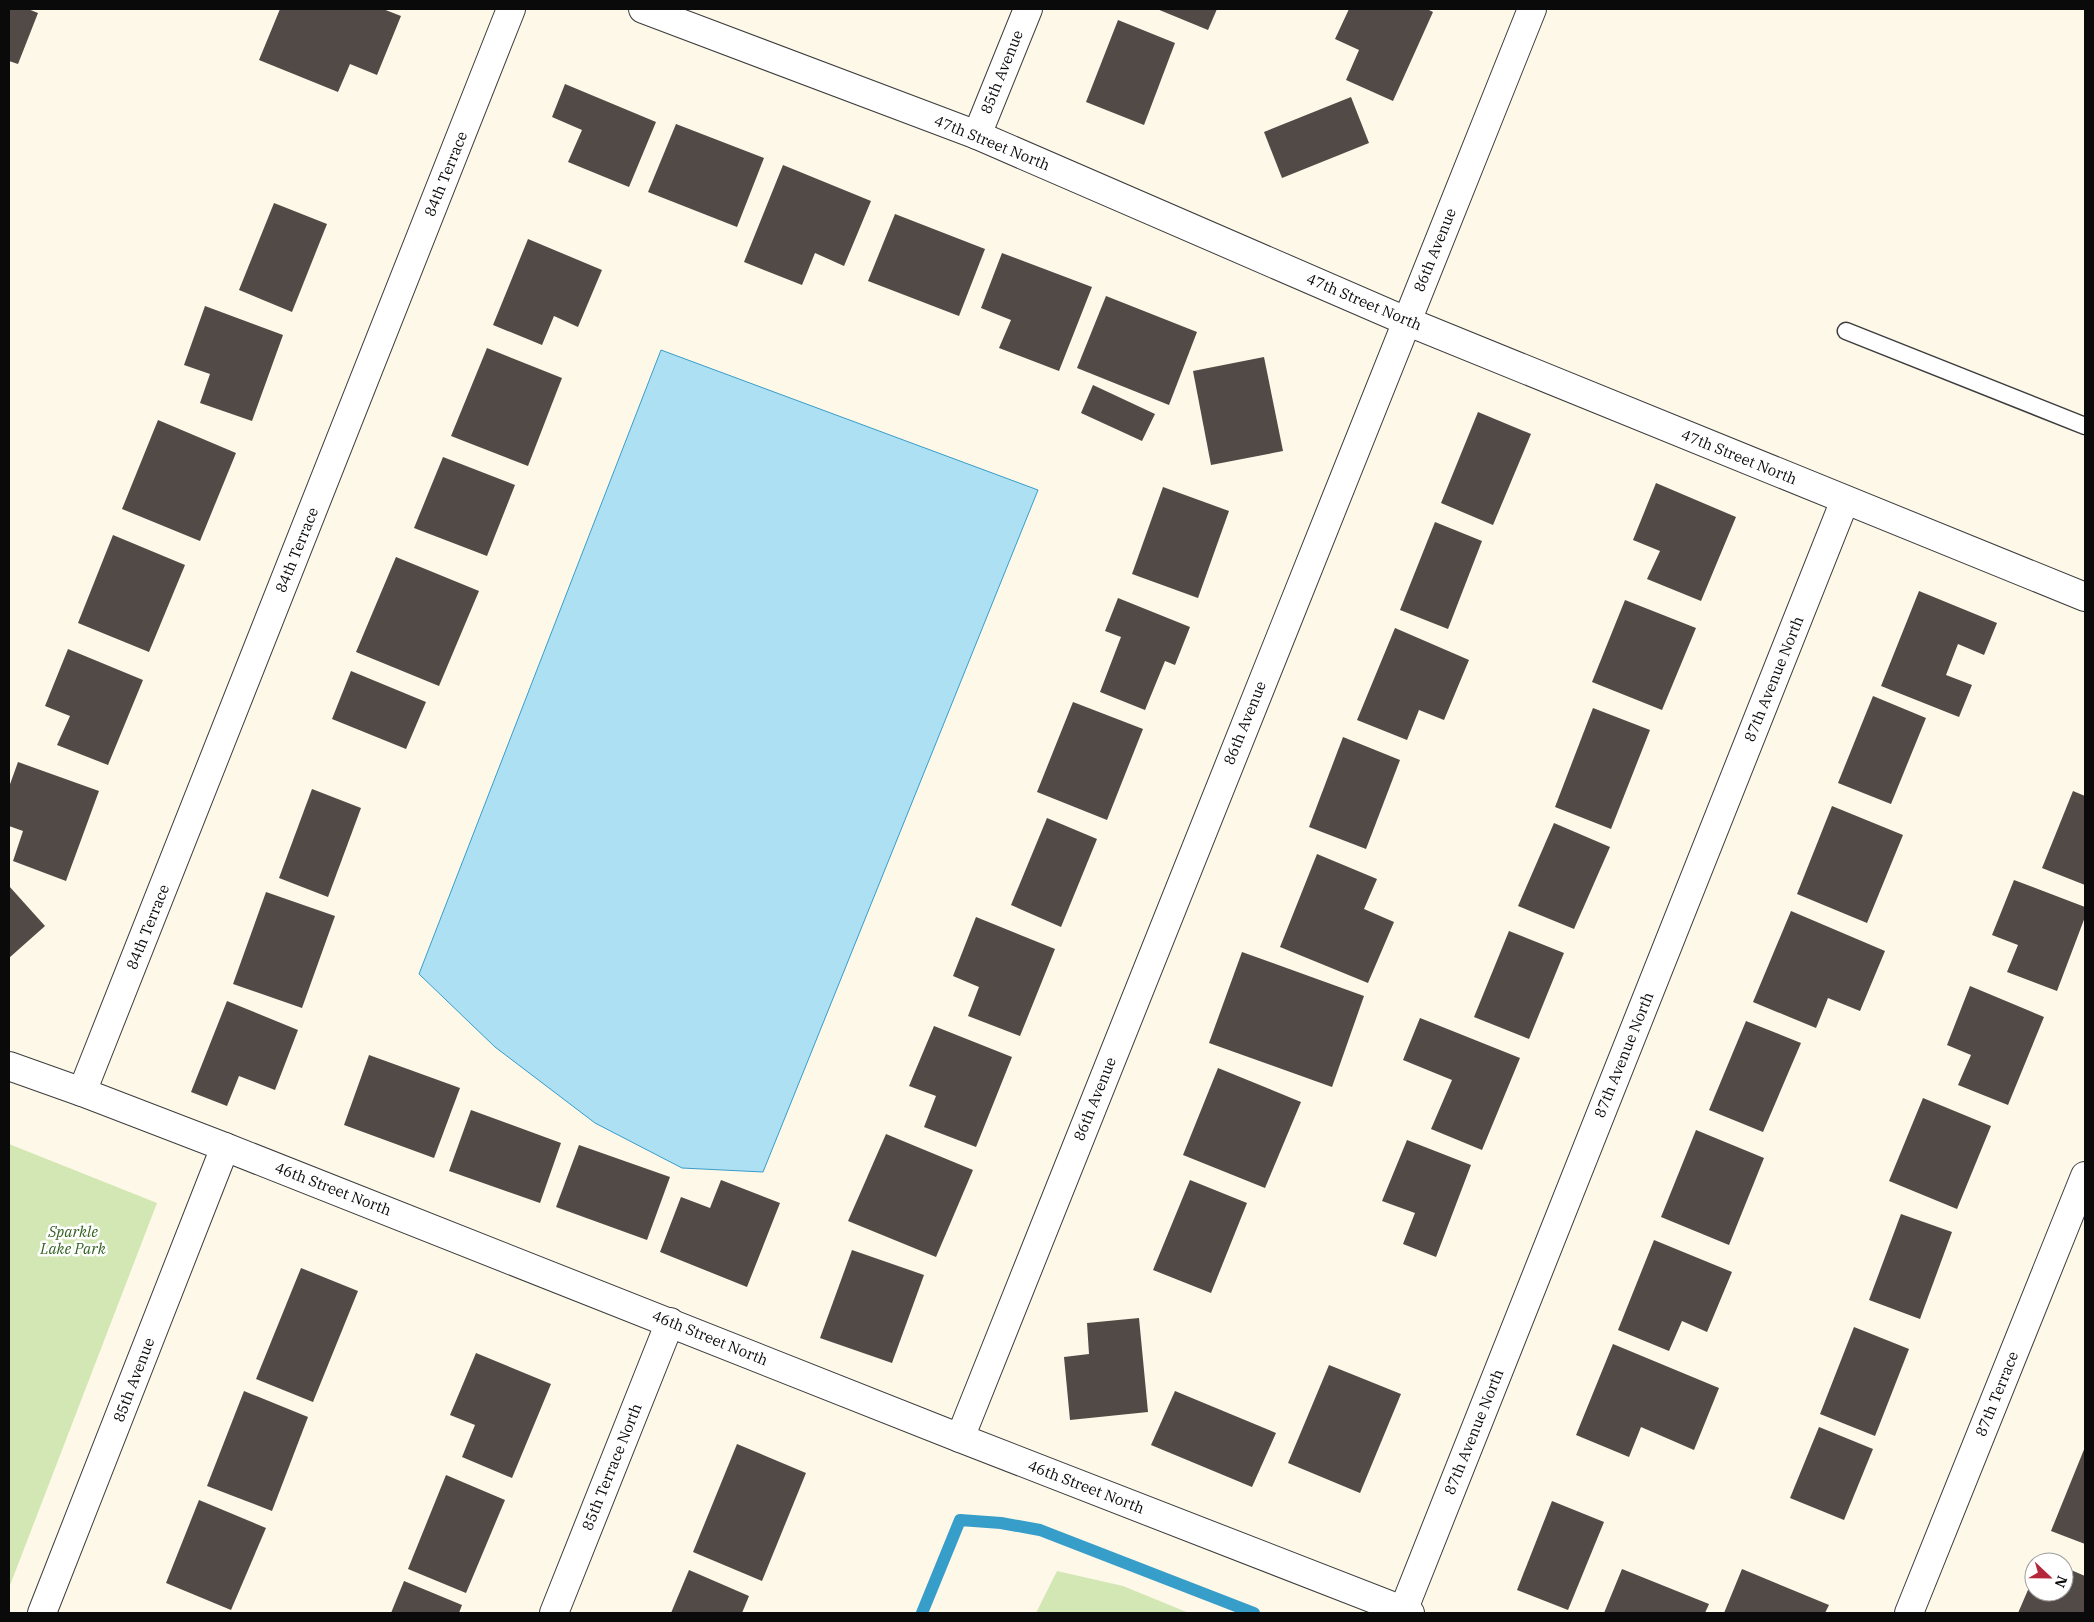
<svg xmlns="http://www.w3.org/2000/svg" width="2094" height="1622" font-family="'IBM Plex Serif',serif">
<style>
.green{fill:#d3e7b4}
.water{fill:#aee0f4;stroke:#379dc9}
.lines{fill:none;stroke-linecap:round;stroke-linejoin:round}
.stream{stroke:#379dc9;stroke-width:12}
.building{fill:#524a47}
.lane-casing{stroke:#3d3d3d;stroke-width:19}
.street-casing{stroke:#3d3d3d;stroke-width:30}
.lane{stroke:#fff;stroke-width:16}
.street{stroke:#fff;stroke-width:28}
.labels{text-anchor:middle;stroke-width:5;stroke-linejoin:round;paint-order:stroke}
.street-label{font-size:15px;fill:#0a0a0a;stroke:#fff}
.park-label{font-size:15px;font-style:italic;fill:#315f1d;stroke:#fff}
</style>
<rect width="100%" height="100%" fill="#fef8e8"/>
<g class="green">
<path d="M9 1144 157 1203 9 1588Z"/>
<path d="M1057 1571 1123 1586 1189 1613H1036Z"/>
</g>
<path class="water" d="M661 350 1038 490 763 1172 682 1168 595 1123 495 1047 419 974Z"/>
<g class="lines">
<path class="stream" d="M922 1613 960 1520 1001 1523 1040 1530 1254 1613"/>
</g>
<g class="building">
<path d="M9 9H28L38 13 18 64 9 61Z"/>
<path d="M280 9H383L401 16 377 75 350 64 338 92 259 60Z"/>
<path d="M1157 9H1217L1208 30Z"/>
<path d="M1349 9H1427L1433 12 1393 101 1346 80 1359 50 1335 39Z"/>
<path d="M1118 20 1175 43 1144 125 1086 102Z"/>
<path d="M565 84 656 122 629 187 568 162 582 130 552 117Z"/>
<path d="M1351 97 1369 143 1282 178 1264 132Z"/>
<path d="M676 124 764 158 737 227 648 192Z"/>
<path d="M783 165 871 201 844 266 815 253 802 285 744 262Z"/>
<path d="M274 203 327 224 292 312 239 290Z"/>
<path d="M895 214 985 249 959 316 868 281Z"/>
<path d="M528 239 602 270 578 327 554 316 542 345 493 325Z"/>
<path d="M1002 253 1092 287 1059 371 999 348 1011 320 981 308Z"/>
<path d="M1106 296 1197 332 1169 405 1077 368Z"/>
<path d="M205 306 283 335 252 421 200 403 210 374 184 365Z"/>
<path d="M487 348 562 378 528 466 451 436Z"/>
<path d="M1264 357 1283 451 1211 465 1193 371Z"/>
<path d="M1093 385 1155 414 1142 441 1081 413Z"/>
<path d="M1478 412 1531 434 1493 525 1441 503Z"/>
<path d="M158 420 236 453 200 541 122 509Z"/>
<path d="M443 457 515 485 487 556 414 528Z"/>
<path d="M1656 483 1736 517 1701 601 1647 579 1660 551 1633 540Z"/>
<path d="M1163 487 1229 511 1198 598 1132 574Z"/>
<path d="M1435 522 1482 541 1448 629 1400 610Z"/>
<path d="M113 535 185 565 149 652 78 623Z"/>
<path d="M396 557 479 591 439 686 356 652Z"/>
<path d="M1919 591 1997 623 1984 655 1958 644 1946 675 1972 685 1959 717 1881 686Z"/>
<path d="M1118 598 1190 627 1175 665 1165 661 1145 710 1100 692 1121 637 1105 631Z"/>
<path d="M1625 600 1696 628 1662 710 1592 682Z"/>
<path d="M1395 628 1469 660 1444 720 1419 710 1407 740 1357 720Z"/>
<path d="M68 649 143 680 108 765 57 745 70 716 45 706Z"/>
<path d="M351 671 426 702 406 749 332 719Z"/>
<path d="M1873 696 1926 718 1891 804 1838 783Z"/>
<path d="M1073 702 1143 729 1107 820 1037 792Z"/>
<path d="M1593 708 1650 730 1611 829 1555 807Z"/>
<path d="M1343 737 1400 760 1366 849 1309 827Z"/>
<path d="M18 762 99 791 66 881 13 861 23 831 9 826V787Z"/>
<path d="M312 789 361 808 328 897 279 878Z"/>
<path d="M2073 791 2085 796V885L2042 868Z"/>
<path d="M1832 806 1903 835 1867 923 1797 894Z"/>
<path d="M1047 818 1097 839 1061 927 1011 905Z"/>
<path d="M1554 823 1610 847 1574 929 1518 906Z"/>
<path d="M1317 854 1377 879 1364 909 1394 922 1368 983 1280 947Z"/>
<path d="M2014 880 2085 907V917L2057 991 2007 972 2018 945 1992 935Z"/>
<path d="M9 886 45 926 9 958Z"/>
<path d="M266 892 335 916 302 1008 233 984Z"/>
<path d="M1791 911 1885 951 1860 1011 1828 998 1816 1028 1753 1002Z"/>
<path d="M976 917 1055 949 1020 1036 968 1016 979 987 953 976Z"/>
<path d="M1509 931 1564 953 1529 1039 1474 1017Z"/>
<path d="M1242 952 1364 996 1332 1087 1209 1043Z"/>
<path d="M1970 986 2044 1017 2008 1105 1958 1085 1971 1055 1947 1045Z"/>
<path d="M227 1001 298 1030 275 1090 239 1076 227 1106 191 1092Z"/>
<path d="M1420 1018 1520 1058 1482 1150 1431 1129 1452 1080 1403 1060Z"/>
<path d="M1746 1021 1801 1043 1763 1132 1709 1110Z"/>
<path d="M934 1026 1012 1057 976 1147 924 1127 936 1096 909 1086Z"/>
<path d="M369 1055 460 1088 434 1158 344 1125Z"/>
<path d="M1218 1068 1301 1102 1265 1188 1183 1155Z"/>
<path d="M1923 1098 1991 1126 1957 1209 1889 1181Z"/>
<path d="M471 1110 561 1143 540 1203 449 1171Z"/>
<path d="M1696 1130 1764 1158 1729 1245 1661 1217Z"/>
<path d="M886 1134 973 1170 936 1257 848 1221Z"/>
<path d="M1407 1140 1471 1165 1436 1257 1403 1244 1415 1213 1382 1201Z"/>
<path d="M579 1145 670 1177 647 1240 556 1207Z"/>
<path d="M721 1180 780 1203 747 1287 660 1252 681 1197 710 1208Z"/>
<path d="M1190 1180 1247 1203 1211 1293 1153 1270Z"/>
<path d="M1901 1214 1952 1232 1920 1319 1869 1300Z"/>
<path d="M1654 1240 1732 1272 1707 1332 1682 1321 1669 1351 1618 1330Z"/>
<path d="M852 1250 924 1275 892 1363 820 1338Z"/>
<path d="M301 1268 358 1291 313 1402 256 1379Z"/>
<path d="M1139 1318 1148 1412 1070 1420 1064 1357 1089 1354 1087 1323Z"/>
<path d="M1854 1327 1909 1349 1875 1436 1820 1414Z"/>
<path d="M1613 1344 1719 1388 1694 1450 1641 1427 1629 1457 1576 1435Z"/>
<path d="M476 1353 551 1384 512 1478 462 1457 475 1425 450 1415Z"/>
<path d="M1329 1365 1401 1394 1360 1493 1288 1463Z"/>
<path d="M244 1391 308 1417 272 1511 207 1486Z"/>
<path d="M1175 1391 1276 1433 1252 1487 1151 1445Z"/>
<path d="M1819 1427 1873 1449 1844 1520 1790 1498Z"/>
<path d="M737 1444 806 1473 762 1581 693 1552Z"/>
<path d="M2085 1447V1544L2051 1531Z"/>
<path d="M446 1475 505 1500 466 1593 408 1569Z"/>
<path d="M199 1500 266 1528 231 1610 166 1583Z"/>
<path d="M1552 1501 1604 1522 1568 1610 1517 1590Z"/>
<path d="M2042 1558 2052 1562H2040Z"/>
<path d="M2064 1567 2085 1576V1613H2018L2034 1576V1592H2064Z"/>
<path d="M1622 1569 1709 1604 1705 1613H1604Z"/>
<path d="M1742 1569 1829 1605 1825 1613H1724Z"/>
<path d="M689 1570 749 1596 742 1613H671Z"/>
<path d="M404 1581 462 1605 459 1613H391Z"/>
</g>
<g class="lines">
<g class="lane-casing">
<path id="lane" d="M1846 331 2085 426"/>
</g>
<g class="street-casing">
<g id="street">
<path d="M643 9 977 135 1406 321 2085 597"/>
<path d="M977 135 1028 9"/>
<path d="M9 1066 82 1092 225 1147 960 1438 1410 1613"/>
<path d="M82 1092 511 9"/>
<path d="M960 1438 1532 9"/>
<path d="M1403 1611 1845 500"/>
<path d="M42 1613 225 1147"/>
<path d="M554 1613 670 1322"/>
<path d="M1909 1613 2085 1176"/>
</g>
</g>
<use href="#lane" class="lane"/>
<use href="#street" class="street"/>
</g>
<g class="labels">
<g class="street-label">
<text transform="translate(1002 72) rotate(-68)" y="5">85th Avenue</text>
<text transform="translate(992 143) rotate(22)" y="5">47th Street North</text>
<text transform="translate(446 174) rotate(-68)" y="5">84th Terrace</text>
<text transform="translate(1435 250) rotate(-68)" y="5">86th Avenue</text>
<text transform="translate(1364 302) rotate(23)" y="5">47th Street North</text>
<text transform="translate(1739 457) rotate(22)" y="5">47th Street North</text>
<text transform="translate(297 550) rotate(-68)" y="5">84th Terrace</text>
<text transform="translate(1774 679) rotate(-68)" y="5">87th Avenue North</text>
<text transform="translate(1245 723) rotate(-68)" y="5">86th Avenue</text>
<text transform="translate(148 927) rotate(-68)" y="5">84th Terrace</text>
<text transform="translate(1624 1055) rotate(-68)" y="5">87th Avenue North</text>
<text transform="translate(1095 1099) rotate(-68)" y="5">86th Avenue</text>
<text transform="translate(333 1189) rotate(21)" y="5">46th Street North</text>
<text transform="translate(710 1338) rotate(22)" y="5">46th Street North</text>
<text transform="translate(134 1380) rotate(-69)" y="5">85th Avenue</text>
<text transform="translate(1997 1394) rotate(-68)" y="5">87th Terrace</text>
<text transform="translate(1474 1432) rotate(-68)" y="5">87th Avenue North</text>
<text transform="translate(612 1467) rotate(-68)" y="5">85th Terrace North</text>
<text transform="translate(1086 1487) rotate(21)" y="5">46th Street North</text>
</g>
<g class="park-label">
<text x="73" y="1237">Sparkle<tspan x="73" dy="17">Lake Park</tspan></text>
</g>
</g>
<rect width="2094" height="1622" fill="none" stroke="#0a0a0a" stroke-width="20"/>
<g transform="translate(2049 1577) rotate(112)"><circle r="24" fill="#ffffff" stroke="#9d9d9d"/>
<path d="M0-4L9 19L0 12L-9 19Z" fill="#b5273b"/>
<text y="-8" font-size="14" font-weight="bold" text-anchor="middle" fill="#0a0a0a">N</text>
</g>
</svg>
